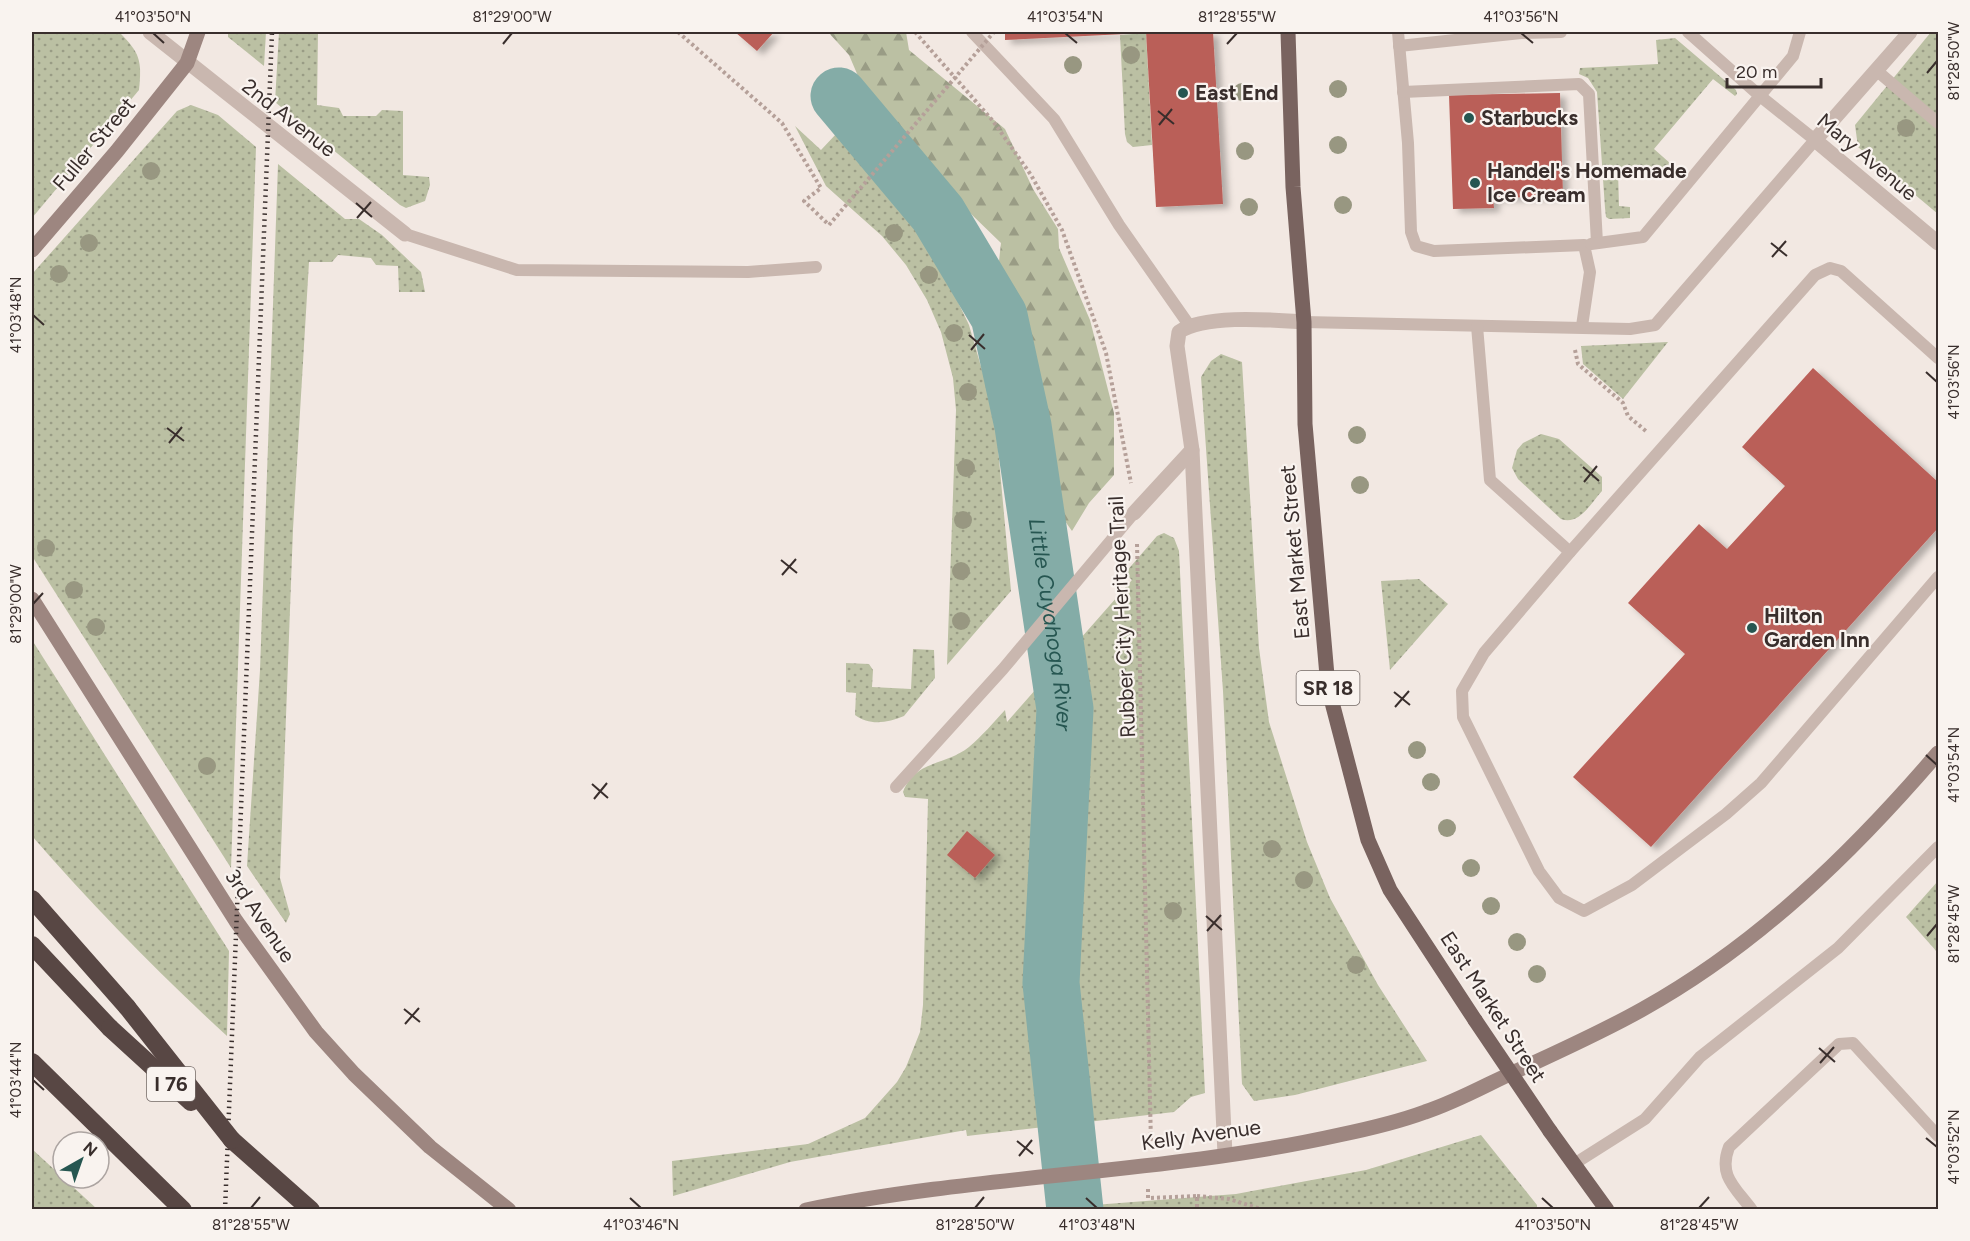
<svg xmlns="http://www.w3.org/2000/svg" width="1970" height="1241" font-family="Figtree,sans-serif">
<style>
.grass{fill:url(#grass-dots)}
.forest{fill:url(#forest-firs)}
.lines{fill:none;stroke-linecap:round;stroke-linejoin:round}
.river{stroke:#84aca7;stroke-width:57}
.building{fill:#ba5f58;filter:url(#shadow)}
.path{stroke:#b5a099;stroke-width:4;stroke-dasharray:3 3;stroke-linecap:butt}
.lane{stroke:#c9b7af;stroke-width:12}
.street{stroke:#c9b7af;stroke-width:15}
.secondary{stroke:#9d8680;stroke-width:15}
.primary{stroke:#79635f;stroke-width:15}
.highway{stroke:#584744;stroke-width:18}
.rail{stroke:#392e2c;stroke-width:4.5;stroke-dasharray:1.5 4.5;stroke-linecap:butt}
.path-bridge{stroke:#b5a099;stroke-width:4;stroke-dasharray:3 3;stroke-linecap:butt}
.primary-bridge{stroke:#79635f;stroke-width:15}
.highway-bridge{stroke:#584744;stroke-width:18}
.tree{fill:#989781}
.ticks{fill:none;stroke:#392e2c;stroke-width:2}
.poi-dot{fill:#265651;stroke:#f9f3ef;stroke-width:2}
.labels{text-anchor:middle;stroke-width:4.5;stroke-linejoin:round;paint-order:stroke}
.shield{fill:#f9f3ef;stroke:#736966;stroke-width:1.5}
.shield-label{font-size:20px;font-weight:bold;fill:#392e2c}
.poi-label{font-size:21px;font-weight:bold;fill:#392e2c;stroke:#f9f3ef;text-anchor:start}
.street-label{font-size:21px;fill:#392e2c;stroke:#f9f3ef}
.water-label{font-size:22px;font-style:italic;fill:#265651;stroke:#f9f3ef}
.neatline{fill:none;stroke:#392e2c;stroke-width:2}
.ticks-label{font-size:15px;text-anchor:middle;fill:#392e2c}
</style>
<defs>
<pattern id="grass-dots" width="8" height="8" patternUnits="userSpaceOnUse" patternTransform="scale(1.5)"><rect width="8" height="8" fill="#bbc0a3"/><path d="M2 2h.1M6 6h.1" fill="none" stroke="#999c85" stroke-width="1.8" stroke-linecap="round"/></pattern>
<pattern id="forest-firs" width="22" height="20" patternUnits="userSpaceOnUse" patternTransform="scale(1.5)"><rect width="22" height="20" fill="#bbc0a3"/><path d="M5 1l3.5 6h-7zM16 11l3.5 6h-7z" fill="#999c85"/></pattern>
<filter id="shadow"><feDropShadow dx="6" dy="4" stdDeviation="3" flood-color="#0004"/></filter>
</defs>
<rect width="100%" height="100%" fill="#f2e8e2"/>
<g class="grass">
<path d="M32 32H119C140 53 142 60 139 90L32 218Z"/>
<path d="M228 32H266L264 66 228 37Z"/>
<path d="M279 32H318L317 105 339 108 343 116H376L382 110 403 111V175L429 177 430 185 425 201 406 208 400 205 275 102Z"/>
<path d="M1931 32H1938V214L1858 147 1855 125Z"/>
<path d="M1146 33 1152 145 1133 147 1127 142 1125 134 1120 35Z"/>
<path d="M1675 38 1736 90 1737 94 1735 96 1713 79 1654 149 1671 164 1672 168 1618 171 1619 206 1630 207V218L1609 219 1606 217 1605 208 1597 92 1588 78 1579 74 1580 68 1658 64 1656 40Z"/>
<path d="M191 105 218 115 256 147 231 868 32 556V274L177 111Z"/>
<path d="M795 126 821 150 837 133 935 254 969 325 995 415 1011 591 947 665 956 410 953 378 941 332 927 300 906 265 882 236 826 186Z"/>
<path d="M278 164 345 219H359L382 235 421 272 425 292H399L398 266 376 265 371 258 338 255 332 262H309L293 529 280 878 290 914 286 923 247 866 260 670Z"/>
<path d="M1668 342 1623 399 1583 364 1581 346Z"/>
<path d="M1221 354 1242 362 1259 648 1269 722 1307 842 1330 898 1378 985 1427 1061 1295 1095 1254 1101 1242 1084 1223 691 1201 377 1211 361Z"/>
<path d="M1541 434 1559 439 1602 477V491C1591 503 1579 526 1561 519L1518 479 1512 468 1517 450 1523 443Z"/>
<path d="M1164 533 1174 538 1179 551 1205 1093 1191 1097 1174 1112 967 1136 966 1130 790 1162 673 1196 672 1161 808 1144 865 1118 897 1082 906 1067 920 1032 923 1005 928 799 905 797 903 792C915 760 945 766 969 747 982 736 994 722 1005 710L1007 722 1132 580 1125 573 1157 536Z"/>
<path d="M1419 579 1448 604 1390 670 1381 581Z"/>
<path d="M32 640 229 951 227 1036C157 972 94 907 32 836Z"/>
<path d="M913 649 934 650 935 678 904 716C888 723 869 726 855 715L856 693 846 692V663L869 664 873 670 872 687 911 689Z"/>
<path d="M1938 881V953L1906 917Z"/>
<path d="M1481 1135 1537 1205V1209L1095 1210 1094 1205 1236 1194 1366 1170Z"/>
<path d="M32 1149 97 1209H32Z"/>
</g>
<path class="forest" d="M828 32H906L909 50 1005 129 1033 189 1058 229 1059 248 1090 320 1114 413V475L1089 503 1072 531 1048 497 1041 460 1039 398 1026 337 997 279 1001 243 939 183 909 143 870 104 849 55Z"/>
<g class="lines">
<path class="river" id="s1" d="M839 96 938 214 999 316 1023 426 1065 709 1051 983 1075 1210"/>
</g>
<g class="building">
<path d="M735 32H774L757 51Z"/>
<path d="M1005 32H1145V33L1005 40Z"/>
<path d="M1146 32H1213L1223 204 1156 207Z"/>
<path d="M1560 93 1563 196 1493 198 1494 208 1453 209 1449 95Z"/>
<path d="M1813 368 1938 482V528L1651 847 1573 777 1685 654 1628 603 1699 524 1727 549 1785 486 1742 447Z"/>
<path d="M967 831 995 855 975 878 947 855Z"/>
</g>
<g class="lines">
<g class="path">
<path d="M678 32 782 123 821 188 804 201 829 225"/>
<path d="M915 32 993 121 1031 175 1062 230 1106 353 1131 483"/>
<path d="M1575 350 1578 364 1623 403 1628 416 1647 432"/>
<path d="M1137 544 1151 1143"/>
<path d="M1148 1189V1198L1197 1196V1210"/>
<path d="M1197 1196 1229 1199 1264 1210"/>
</g>
<g class="lane">
<path d="M972 32 1054 119 1119 225 1189 325"/>
<path d="M1398 32 1408 143 1411 232 1416 246 1434 251 1584 245 1590 272 1582 326"/>
<path d="M1399 46 1521 33 1561 32"/>
<path d="M1876 70 1938 123"/>
<path d="M1403 92 1579 84 1589 94 1597 243"/>
<path d="M405 234 517 270 748 272 816 267"/>
<path d="M1591 244 1643 237 1793 56 1800 32"/>
<path d="M1304 322 1630 329 1655 325 1815 140 1760 96 1688 32"/>
<path d="M1477 326 1490 480 1570 552"/>
<path d="M1938 358 1841 271 1830 268 1815 275 1570 552 1484 653 1462 691 1463 717 1539 871 1559 898 1584 911 1632 885 1726 814 1761 783 1938 577"/>
<path d="M896 787 1003 669 1134 513"/>
<path d="M1574 1164 1645 1119 1700 1057 1838 948 1938 847"/>
<path d="M1752 1210C1735 1187 1718 1176 1729 1147L1839 1044 1853 1043 1938 1136"/>
</g>
<g class="street">
<path d="M150 32 405 234"/>
<path d="M1910 32 1815 140 1938 243"/>
<path d="M1192 450 1225 1154"/>
<path d="M1134 513 1192 450 1177 346 1179 332C1204 314 1273 320 1304 322"/>
</g>
<g class="secondary">
<path d="M32 250 117 151 187 63 198 32"/>
<path d="M32 599 236 921 316 1032 354 1074 430 1147 509 1210"/>
<path d="M806 1210C982 1174 1164 1174 1339 1135 1368 1129 1398 1122 1425 1112 1459 1101 1491 1082 1523 1068 1564 1049 1604 1031 1643 1009 1758 945 1853 852 1938 753"/>
</g>
<g class="primary">
<path d="M1288 32 1293 187 1304 322 1305 424 1328 687 1368 840 1390 890 1475 1020"/>
<path d="M1550 1131 1607 1210"/>
</g>
<g class="highway">
<path d="M32 899 127 1007"/>
<path d="M32 945 110 1028"/>
<path d="M32 1062 183 1210"/>
<path d="M232 1140 311 1210"/>
</g>
<path class="rail" d="M225 1210 272 32"/>
<path class="path-bridge" d="M829 225 994 32"/>
<path class="primary-bridge" d="M1475 1020 1550 1131"/>
<g class="highway-bridge">
<path d="M127 1007 232 1140"/>
<path d="M110 1028 191 1102"/>
</g>
</g>
<g class="tree">
<circle cx="1131" cy="55" r="9"/>
<circle cx="1073" cy="65" r="9"/>
<circle cx="1338" cy="89" r="9"/>
<circle cx="1242" cy="92" r="9"/>
<circle cx="1906" cy="128" r="9"/>
<circle cx="1338" cy="145" r="9"/>
<circle cx="1245" cy="151" r="9"/>
<circle cx="151" cy="171" r="9"/>
<circle cx="1343" cy="205" r="9"/>
<circle cx="1249" cy="207" r="9"/>
<circle cx="894" cy="233" r="9"/>
<circle cx="89" cy="243" r="9"/>
<circle cx="59" cy="274" r="9"/>
<circle cx="929" cy="275" r="9"/>
<circle cx="954" cy="333" r="9"/>
<circle cx="968" cy="392" r="9"/>
<circle cx="1357" cy="435" r="9"/>
<circle cx="966" cy="468" r="9"/>
<circle cx="1360" cy="485" r="9"/>
<circle cx="963" cy="520" r="9"/>
<circle cx="46" cy="548" r="9"/>
<circle cx="961" cy="571" r="9"/>
<circle cx="74" cy="590" r="9"/>
<circle cx="961" cy="621" r="9"/>
<circle cx="96" cy="627" r="9"/>
<circle cx="1417" cy="750" r="9"/>
<circle cx="207" cy="766" r="9"/>
<circle cx="1431" cy="782" r="9"/>
<circle cx="1447" cy="828" r="9"/>
<circle cx="1272" cy="849" r="9"/>
<circle cx="1471" cy="868" r="9"/>
<circle cx="1304" cy="880" r="9"/>
<circle cx="1491" cy="906" r="9"/>
<circle cx="1173" cy="911" r="9"/>
<circle cx="1517" cy="942" r="9"/>
<circle cx="1356" cy="965" r="9"/>
<circle cx="1537" cy="974" r="9"/>
</g>
<path class="ticks" d="M153 33 164 43M1065 33 1077 43M1521 33 1533 43M503 44 512 33M1227 44 1237 33M1927 73 1937 61M1158 111 1174 124M1159 125 1172 109M356 203 372 217M357 218 371 202M1771 243 1787 256M1772 257 1786 241M33 315 44 325M969 335 985 349M971 350 984 334M1926 372 1937 382M167 428 184 441M169 443 182 427M1583 467 1599 481M1584 482 1597 466M781 560 797 573M782 575 796 559M33 604 43 593M1394 692 1410 705M1395 707 1409 691M1926 755 1937 765M592 784 608 798M594 799 607 783M1206 916 1222 930M1207 931 1221 915M1927 936 1937 924M404 1009 420 1022M405 1024 419 1008M1819 1048 1835 1062M1820 1063 1834 1047M33 1080 44 1090M1926 1138 1937 1147M1017 1141 1033 1154M1019 1156 1032 1140M630 1198 641 1208M1086 1198 1097 1208M1542 1198 1553 1208M251 1208 260 1197M975 1208 984 1197M1699 1208 1709 1197"/>
<g class="poi-dot">
<circle cx="1183" cy="93" r="6"/>
<circle cx="1469" cy="118" r="6"/>
<circle cx="1475" cy="183" r="6"/>
<circle cx="1752" cy="628" r="6"/>
</g>
<g class="labels">
<g class="shield">
<rect x="1296.5" y="671" width="63" height="34" rx="4.5"/>
<rect x="147" y="1067" width="48" height="34" rx="4.5"/>
</g>
<g class="shield-label">
<text x="1328" y="695">SR 18</text>
<text x="171" y="1091">I 76</text>
</g>
<g class="poi-label">
<text x="1195" y="100">East End</text>
<text x="1481" y="125">Starbucks</text>
<text x="1487" y="178">Handel's Homemade<tspan x="1487" dy="24">Ice Cream</tspan></text>
<text x="1764" y="623">Hilton<tspan x="1764" dy="24">Garden Inn</tspan></text>
</g>
<g class="street-label">
<text transform="translate(289 118) rotate(38)" y="7">2nd Avenue</text>
<text transform="translate(94 144) rotate(-50)" y="7">Fuller Street</text>
<text transform="translate(1867 157) rotate(40)" y="7">Mary Avenue</text>
<text transform="translate(1295 552) rotate(-95)" y="7">East Market Street</text>
<text transform="translate(1122 617) rotate(-93)" y="7">Rubber City Heritage Trail</text>
<text transform="translate(260 916) rotate(56)" y="7">3rd Avenue</text>
<text transform="translate(1493 1007) rotate(57)" y="7">East Market Street</text>
<text transform="translate(1201 1135) rotate(-8)" y="7">Kelly Avenue</text>
</g>
<g class="water-label">
<text dy="8" stroke="none"><textPath href="#s1" startOffset="586">Little Cuyahoga River</textPath></text>
</g>
</g>
<rect width="1970" height="1241" fill="none" stroke="#f9f3ef" stroke-width="66"/>
<g transform="translate(81 1160) rotate(40)"><circle r="28" fill="#f9f3ef" stroke="#aca4a1" stroke-width="1.5"/>
<path d="M0-4.5L10 22L0 15L-10 22Z" fill="#265651"/>
<text y="-9" font-size="16" font-weight="bold" text-anchor="middle" fill="#392e2c">N</text>
</g>
<path d="M1727 78v9h94v-9" fill="none" stroke="#392e2c" stroke-width="3"/>
<text x="1736" y="78" font-size="18" fill="#392e2c" stroke="#f9f3ef" stroke-width="4.5" paint-order="stroke">20 m</text>
<rect x="33" y="33" width="1904" height="1175" class="neatline"/>
<g class="ticks-label">
<text x="153" y="22">41°03'50"N</text>
<text x="512" y="22">81°29'00"W</text>
<text x="1065" y="22">41°03'54"N</text>
<text x="1237" y="22">81°28'55"W</text>
<text x="1521" y="22">41°03'56"N</text>
<text transform="translate(1954 61) rotate(-90)" y="5">81°28'50"W</text>
<text transform="translate(16 315) rotate(-90)" y="5">41°03'48"N</text>
<text transform="translate(1954 382) rotate(-90)" y="5">41°03'56"N</text>
<text transform="translate(16 604) rotate(-90)" y="5">81°29'00"W</text>
<text transform="translate(1954 765) rotate(-90)" y="5">41°03'54"N</text>
<text transform="translate(1954 924) rotate(-90)" y="5">81°28'45"W</text>
<text transform="translate(16 1080) rotate(-90)" y="5">41°03'44"N</text>
<text transform="translate(1954 1147) rotate(-90)" y="5">41°03'52"N</text>
<text x="251" y="1230">81°28'55"W</text>
<text x="641" y="1230">41°03'46"N</text>
<text x="975" y="1230">81°28'50"W</text>
<text x="1097" y="1230">41°03'48"N</text>
<text x="1553" y="1230">41°03'50"N</text>
<text x="1699" y="1230">81°28'45"W</text>
</g>
</svg>
